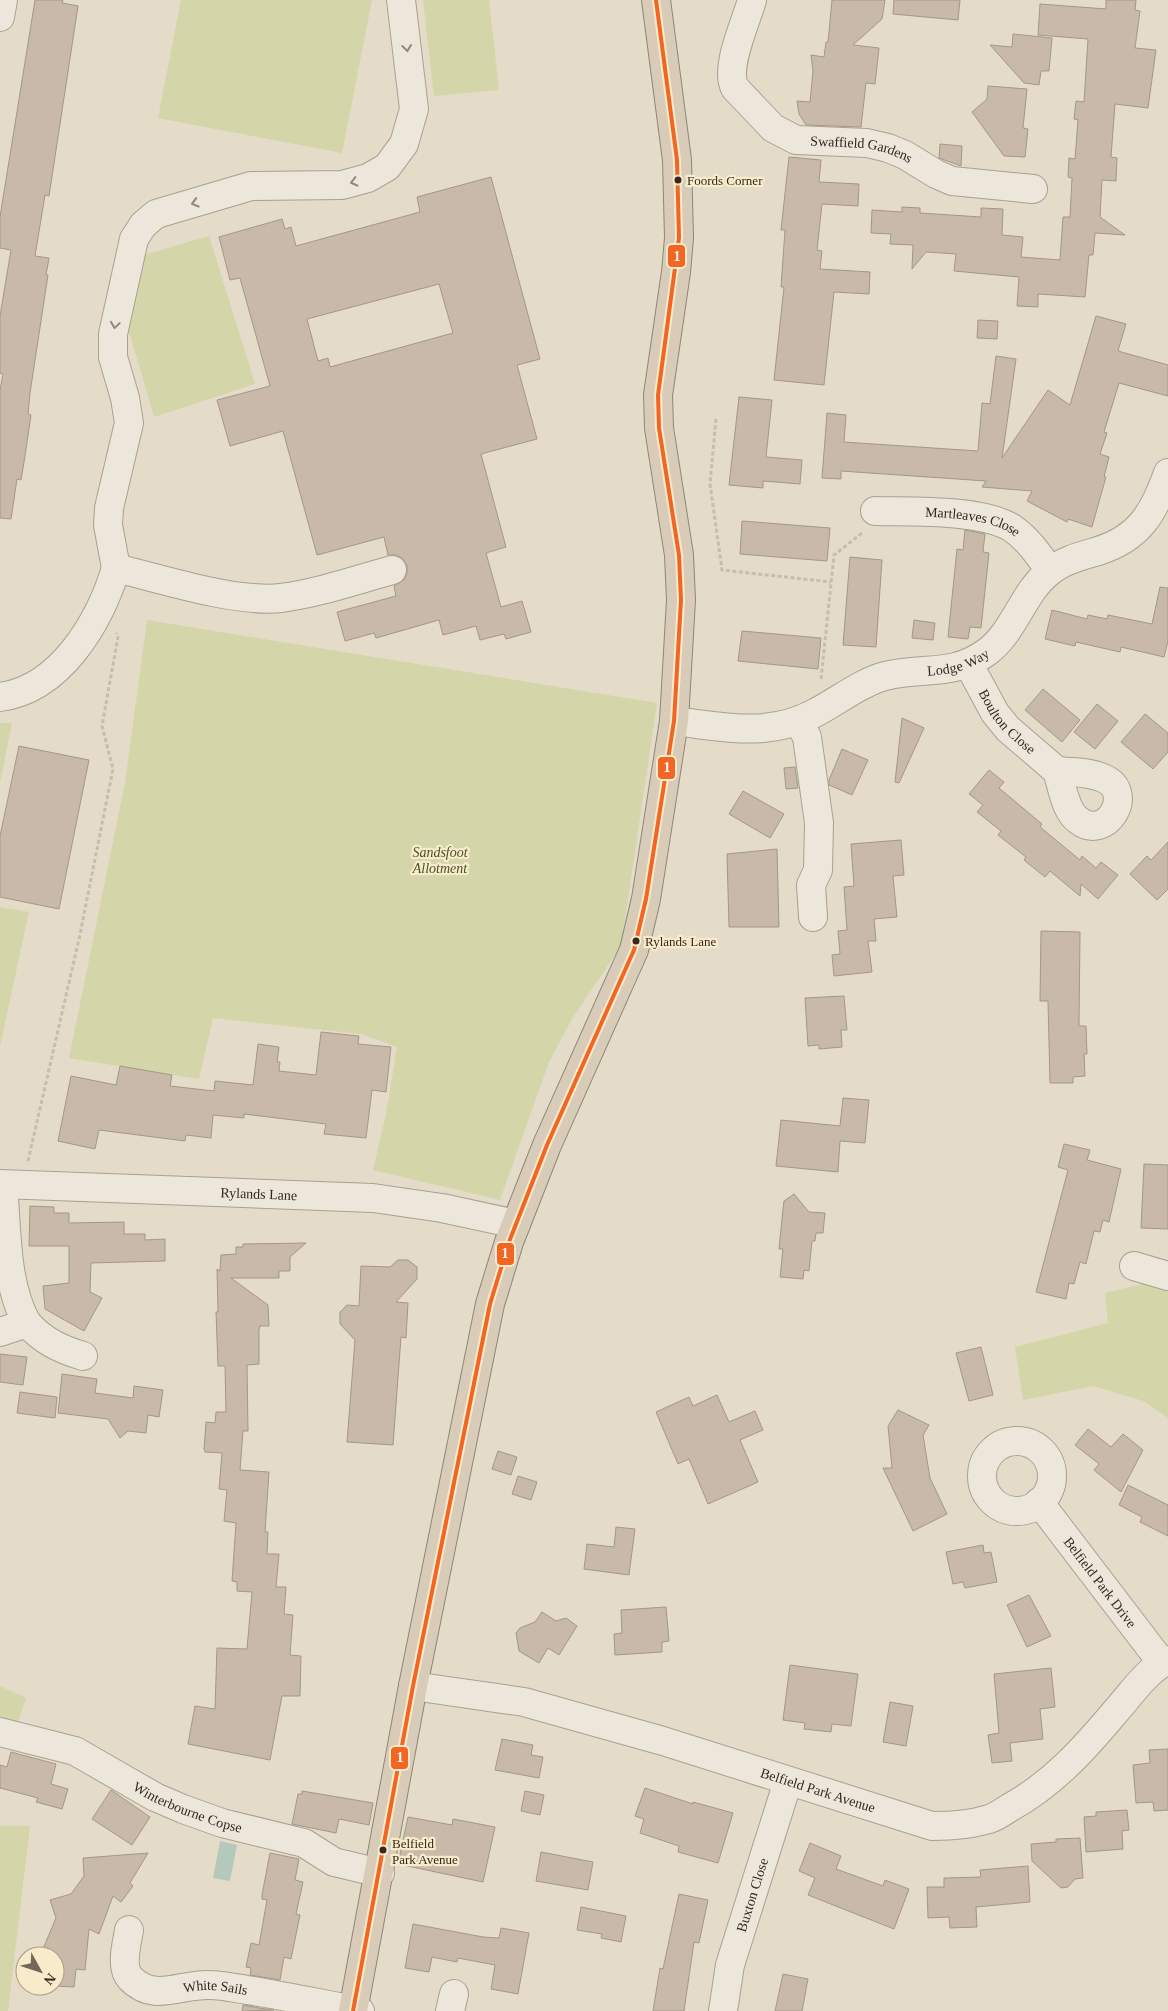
<svg xmlns="http://www.w3.org/2000/svg" width="1168" height="2011" font-family="'Times New Roman',serif">
<style>
.green{fill:#d4d5a9}
.water{fill:#b4c9bc}
.building{fill:#c8b9a9;stroke:#a49788;fill-rule:evenodd}
.lines{fill:none;stroke-linecap:round;stroke-linejoin:round}
.minor-casing{stroke:#a9a092;stroke-width:30}
.highway-casing{stroke:#8e8679;stroke-width:30}
.path{stroke:#c4bdb2;stroke-width:3;stroke-dasharray:4 2.5;stroke-linecap:butt}
.minor{stroke:#ece6db;stroke-width:28}
.highway{stroke:#d8ccb9;stroke-width:28}
.bus-1-casing{stroke:#f7ebcc;stroke-width:8}
.bus-1{stroke:#f26522;stroke-width:4}
.oneway{stroke:#92877b}
.bus-dot{fill:#37281b;stroke:#f7ebcc;stroke-width:2}
.labels{text-anchor:middle;stroke-width:4.5;stroke-linejoin:round;paint-order:stroke}
.bus-label{font-size:13px;fill:#37281b;stroke:#f7ebcc;text-anchor:start}
.street-label{font-size:14px;fill:#37281b;stroke:#f7ebcc}
.park-label{font-size:14px;font-style:italic;fill:#475520;stroke:#f7ebcc}
.line-badge{stroke:#f7ebcc;stroke-width:2}
.badge-label{font-size:14px;text-anchor:middle;font-weight:bold;fill:#fff}
</style>
<rect width="100%" height="100%" fill="#e4dcc8"/>
<g class="green">
<path d="M181 0H372L342 153 158 118Z"/>
<path d="M423 0H489L499 90 434 96Z"/>
<path d="M209 236 255 384 154 417 128 328 144 255Z"/>
<path d="M147 620 657 703 621 946 572 1019 549 1062 500 1200 373 1170 386 1114 397 1047 361 1034 213 1018 199 1079 69 1058 125 783Z"/>
<path d="M0 723H12L0 783Z"/>
<path d="M0 907 29 912 0 1046Z"/>
<path d="M1159 1280 1168 1283V1418L1143 1401 1093 1386 1023 1400 1015 1347 1108 1323 1105 1293Z"/>
<path d="M0 1686 26 1698 16 1727 0 1723Z"/>
<path d="M0 1826H30L8 2011H0Z"/>
</g>
<path class="water" d="M220 1841 237 1845 230 1881 213 1878Z"/>
<g class="building">
<path d="M35 0H63L62 3 78 6 49 196 45 195 35 256 49 258 46 275H48L30 393 28 414 31 415 25 456 21 480 17 479 11 519 0 518V390L3 374 0 373V316L11 250 0 248V217Z"/>
<path d="M832 0H885L882 19 853 45 879 48 875 84 866 83 861 127 806 125 799 114 797 101 810 102 813 71 811 55 824 57 826 42H828Z"/>
<path d="M894 0H960L958 20 893 14Z"/>
<path d="M1106 0H1136L1135 10 1140 11 1135 48 1156 50 1148 108 1115 104 1111 157 1117 158 1116 181 1102 180 1100 217 1125 235 1095 233 1093 255H1089L1085 297 1038 294V307L1017 306 1019 277 954 271 956 254 926 252 912 269 913 245 890 244 891 234 871 233 872 210 902 212V207L920 208V213L981 217V208L1003 209 1002 235 1023 237 1021 257 1060 260 1063 217H1070L1072 178 1068 177 1069 158 1075 159 1078 120 1074 119 1076 101 1084 102 1088 39 1038 35 1040 4 1106 9Z"/>
<path d="M1013 34 1052 38 1049 71H1041L1039 85 1024 83 990 45 1012 47Z"/>
<path d="M988 86 1027 89 1023 128 1028 129 1025 157 1004 156 972 112 987 99Z"/>
<path d="M940 144 962 146 961 166 939 158Z"/>
<path d="M789 157 821 160 819 182 859 184 858 206 822 204 817 250 822 251 820 269 870 272 869 294 834 292 824 385 774 380 784 287H781L785 230H781Z"/>
<path d="M491 177 540 359 517 365 537 439 481 454 506 547 486 553 501 607 522 601 531 632 506 639 504 634 480 640 476 626 443 635 439 620 376 638 374 633 345 641 337 612 396 596 394 586 404 580 407 573V565L402 558 396 555H388L384 537 317 555 283 431 230 446 217 400 270 386 240 278 230 280 219 237 282 219 285 229 291 227 296 246 420 212 417 197ZM439 284 453 333 330 367 328 358 318 361 307 319Z"/>
<path d="M1096 316 1126 324 1118 351 1168 365V396L1119 383 1104 432 1107 433 1100 454 1109 457 1104 477H1106L1092 527 1068 519 1067 522 1027 501 1032 491 982 487 986 481 841 471V479L822 478 827 413 846 415 844 442 978 451 982 403 990 404 996 356 1016 359 1002 458 1048 390 1070 405Z"/>
<path d="M978 320 998 321 997 339 977 338Z"/>
<path d="M739 397 772 400 766 457 802 460 800 484 763 481V488L729 485Z"/>
<path d="M742 521 830 528 827 561 740 554Z"/>
<path d="M965 530 985 534 983 552 989 553 981 628 970 627 968 639 948 637 957 549 963 550Z"/>
<path d="M850 557 882 560 876 647 843 645Z"/>
<path d="M1160 587 1168 588V641L1164 657 1121 647 1120 652 1076 642 1075 646 1045 639 1052 610 1087 619 1088 615 1107 619 1108 615 1152 624Z"/>
<path d="M914 620 935 623 933 640 912 638Z"/>
<path d="M742 631 821 638 818 669 738 661Z"/>
<path d="M1043 689 1080 720 1062 742 1025 710Z"/>
<path d="M1097 704 1118 721 1095 749 1074 732Z"/>
<path d="M1145 714 1168 733V752L1153 769 1121 742Z"/>
<path d="M902 718 924 728 899 783 895 782Z"/>
<path d="M19 746 89 760 59 909 0 897V836Z"/>
<path d="M842 749 868 760 852 795 829 785V780Z"/>
<path d="M795 767 798 788 786 789 784 768Z"/>
<path d="M989 770 1004 782 999 788 1042 824 1040 827 1080 860 1082 856 1096 868 1101 862 1118 875 1098 899 1081 884 1080 896 1050 871 1045 877 1024 860 1026 857 998 835 1001 831 977 812 983 805 969 794Z"/>
<path d="M743 791 784 814 770 838 729 814Z"/>
<path d="M901 840 904 875 893 876 897 917 874 919 876 941H868L872 972 834 976 832 955 840 954 838 931 847 930 844 887 854 886 851 844Z"/>
<path d="M1168 842V889L1157 900 1130 874 1147 856 1151 860Z"/>
<path d="M777 849 779 927H729L727 854Z"/>
<path d="M1041 931 1080 932 1079 1026H1086L1087 1054H1084L1085 1076 1073 1077V1083H1050L1048 1001H1040Z"/>
<path d="M844 996 847 1030H841L842 1047 819 1049V1045L808 1046 805 998Z"/>
<path d="M321 1032 359 1036 358 1044 391 1047 386 1092 372 1090 366 1138 324 1134 326 1124 244 1114V1118L213 1115 211 1138 186 1135 185 1141 99 1130 95 1149 58 1141 71 1076 116 1085 120 1066 172 1075 170 1086 214 1091 215 1081 253 1085 258 1044 279 1047 277 1062H280L279 1071 316 1075Z"/>
<path d="M843 1098 869 1100 865 1143 840 1141 838 1172 776 1166 781 1120 840 1126Z"/>
<path d="M1064 1144 1090 1150 1087 1160 1121 1169 1109 1222 1103 1220 1100 1232 1094 1231 1086 1264 1080 1262 1074 1284 1069 1283 1066 1299 1036 1292 1068 1170 1058 1167Z"/>
<path d="M1144 1164 1168 1165V1229L1141 1228Z"/>
<path d="M794 1194 809 1212 825 1213 823 1233H816L815 1241H812L809 1271 804 1270 803 1279 780 1277 783 1249H779L783 1209 784 1201Z"/>
<path d="M30 1206 54 1207V1213H69V1223L124 1222V1234H145V1240L165 1239V1261L91 1263 90 1292 102 1298 84 1331 45 1309 43 1286 69 1283V1246H29Z"/>
<path d="M306 1243 290 1257V1271H279V1278H231L268 1305 269 1326H260L259 1330V1364L247 1365 248 1431H243L240 1470 269 1472 265 1532H268L267 1554H279L276 1587H286L284 1614 293 1615 290 1655 301 1656 300 1696H282L270 1760 188 1744 195 1706 215 1709 217 1648 247 1649 252 1592 237 1591V1582L232 1581 236 1523 224 1521 227 1490 219 1489 222 1453 205 1452 204 1449 206 1422 215 1423 216 1412H226L225 1366H218L216 1312H218L217 1269 220 1271 221 1255 236 1254V1247H243V1244Z"/>
<path d="M398 1260H408L417 1267V1279L396 1302 408 1303 406 1338 401 1337 393 1445 347 1442 355 1340 340 1324V1312L347 1305 359 1306 361 1266 390 1267Z"/>
<path d="M981 1347 993 1395 969 1401 956 1353Z"/>
<path d="M0 1354 27 1357 23 1385 0 1382Z"/>
<path d="M62 1374 97 1379 95 1393 133 1398 134 1386 163 1390 159 1417 148 1415 146 1433 128 1431 120 1438 108 1419 58 1413Z"/>
<path d="M20 1392 57 1397 55 1418 17 1413Z"/>
<path d="M717 1395 729 1422 755 1411 763 1430 740 1440 758 1482 708 1504 689 1459 678 1464 656 1412 689 1397 693 1406Z"/>
<path d="M898 1410 929 1425 923 1435 930 1478 947 1514 913 1531 883 1468H892L888 1426Z"/>
<path d="M1088 1429 1111 1447 1123 1434 1143 1450 1121 1492 1094 1470 1099 1464 1075 1445Z"/>
<path d="M498 1451 517 1457 511 1475 492 1469Z"/>
<path d="M518 1476 537 1482 531 1500 512 1494Z"/>
<path d="M1128 1485 1168 1505V1536L1140 1522 1142 1517 1119 1505Z"/>
<path d="M616 1527 635 1529 629 1575 584 1569 587 1544 614 1547Z"/>
<path d="M983 1545 984 1553 991 1552 997 1582 965 1588 963 1582 953 1584 946 1552Z"/>
<path d="M1029 1595 1051 1636 1027 1647 1007 1605Z"/>
<path d="M666 1607 669 1641 662 1642V1652L615 1655 614 1634 622 1633 621 1610Z"/>
<path d="M542 1612 556 1621 566 1618 577 1626 559 1655 548 1648 539 1663 519 1651 516 1633 520 1628 535 1622Z"/>
<path d="M790 1665 858 1674 851 1726 832 1724 831 1732 804 1729 805 1723 783 1720Z"/>
<path d="M1051 1668 1055 1707 1040 1709 1043 1739 1010 1743 1012 1761 992 1763 988 1735 999 1733 994 1674Z"/>
<path d="M890 1702 913 1706 906 1746 883 1742Z"/>
<path d="M502 1739 533 1745 531 1755 543 1757 539 1778 495 1770Z"/>
<path d="M1168 1749V1810L1154 1811 1153 1802 1136 1803 1133 1765 1150 1763 1149 1750Z"/>
<path d="M11 1752 56 1764 51 1784 68 1789 62 1809 36 1802 38 1798 0 1788V1765L7 1767Z"/>
<path d="M645 1788 693 1804V1802L733 1813 718 1863 678 1852 679 1846 640 1833 644 1819 635 1816Z"/>
<path d="M111 1790 150 1817 132 1845 92 1819Z"/>
<path d="M302 1791 373 1803 369 1825 339 1819 336 1833 292 1824 298 1794H302Z"/>
<path d="M525 1791 544 1795 540 1815 521 1811Z"/>
<path d="M1127 1810 1129 1830 1122 1831 1123 1849 1086 1852 1084 1817 1096 1816V1812Z"/>
<path d="M408 1817 452 1825 453 1819 495 1827 483 1882 398 1864Z"/>
<path d="M1080 1838 1083 1878 1075 1879 1068 1887 1061 1888 1032 1861 1031 1844 1056 1842V1839Z"/>
<path d="M810 1843 841 1856 836 1869 883 1886 885 1880 909 1889 894 1929 808 1895 815 1878 799 1871Z"/>
<path d="M541 1852 593 1862 588 1890 536 1881Z"/>
<path d="M148 1853 130 1883 133 1886 121 1902 113 1896 99 1934 89 1929 85 1970 76 1969 74 1987 55 1986V1956H40L56 1918 50 1900 71 1894 84 1876 83 1858Z"/>
<path d="M270 1853 299 1859 295 1880 303 1882 296 1914 300 1915 291 1959 284 1957 280 1980 250 1975 251 1968 246 1967 251 1943 259 1945 267 1900 262 1899V1895Z"/>
<path d="M1028 1866 1030 1902 976 1907 977 1927 950 1928 949 1917 928 1918 927 1887H944V1878L981 1877 980 1870Z"/>
<path d="M679 1894 708 1900 699 1943 694 1942 684 2011H653L660 1968 663 1969Z"/>
<path d="M581 1907 626 1916 621 1942 601 1938 602 1934 577 1930Z"/>
<path d="M413 1924 483 1937 499 1938 501 1928 529 1933 518 1994 491 1989 495 1965 458 1958 457 1962 432 1957 429 1972 405 1968Z"/>
<path d="M783 1974 808 1979 802 2011H775Z"/>
<path d="M243 2005 259 2008 274 2010 242 2011Z"/>
</g>
<g class="lines">
<g class="minor-casing">
<g id="minor">
<path id="s1" d="M752 0C746 22 724 68 735 88L773 128 796 140 867 143 888 148 905 155 936 174 952 181 1033 189"/>
<path d="M0 17 3 0"/>
<path id="s2" d="M875 511C911 512 981 509 1012 528 1028 539 1039 555 1050 571"/>
<path d="M116 568 108 525 109 508 129 423 125 398 113 357V334L134 239 143 225 156 214 251 186 342 185 368 178 387 167 404 144 414 109 401 0"/>
<path id="s3" d="M968 663 995 713 1008 729 1057 771"/>
<path d="M0 697C61 689 100 621 116 568 161 579 236 603 281 598 319 593 356 580 392 570"/>
<path id="s4" d="M674 721C725 727 767 738 815 713 838 701 860 683 885 676 923 666 951 678 987 652 1015 631 1022 594 1049 572 1064 560 1081 556 1098 551 1140 538 1154 512 1168 473"/>
<path d="M798 721 807 737 819 823 818 870 811 885 813 917"/>
<path d="M1057 771C1072 772 1090 772 1103 778 1137 792 1106 843 1078 820 1065 811 1062 785 1057 771Z"/>
<path id="s5" d="M0 1184 373 1198 442 1208 516 1224"/>
<path d="M3 1185C7 1228 5 1285 27 1323"/>
<path d="M1134 1266 1168 1276"/>
<path d="M0 1332 27 1323C43 1341 60 1349 83 1356"/>
<circle cx="1017" cy="1476" r="35"/>
<path id="s6" d="M1039 1502 1162 1663"/>
<path id="s7" d="M413 1686 524 1702 663 1741 932 1826C952 1826 970 1825 989 1819 996 1817 1003 1812 1009 1808 1053 1784 1085 1748 1116 1711 1131 1694 1147 1670 1168 1660"/>
<path id="s8" d="M0 1732 75 1751 155 1797 183 1809 222 1823 304 1843 334 1862 380 1873"/>
<path id="s9" d="M129 1930C127 1943 120 1967 130 1978 154 2003 180 1984 209 1985 222 1985 235 1988 247 1990 285 1996 322 2004 360 2011"/>
<path d="M450 2011 454 1994"/>
<path id="s10" d="M723 2011 730 1965 788 1781"/>
</g>
</g>
<g class="highway-casing">
<path id="highway" d="M353 2011 413 1686 490 1304 509 1242 547 1145 634 950 646 899 674 721 681 600 679 555 659 428 658 395 676 272 679 238 677 160 656 0"/>
</g>
<g class="path">
<path d="M716 419 710 484 722 570 831 582"/>
<path d="M821 679 834 555 862 533"/>
<path d="M28 1161 79 939 113 769 102 726 118 637 116 633"/>
</g>
<use href="#minor" class="minor"/>
<use href="#highway" class="highway"/>
<g class="bus-1-casing">
<path id="bus-1" d="M353 2011 413 1686 490 1304 509 1242 547 1145 634 950 646 899 674 721 681 600 679 555 659 428 658 395 679 238 677 160 656 0"/>
</g>
<use href="#bus-1" class="bus-1"/>
</g>
<defs><path id="oneway-chevron" d="M-2-3.5L2.5 0L-2 3.5" fill="none" stroke-width="1.6" stroke-linecap="round" stroke-linejoin="round" transform="scale(1.25)"/></defs>
<g class="oneway">
<use href="#oneway-chevron" transform="translate(407 48) rotate(83)"/>
<use href="#oneway-chevron" transform="translate(354 182) rotate(166)"/>
<use href="#oneway-chevron" transform="translate(195 203) rotate(164)"/>
<use href="#oneway-chevron" transform="translate(115 325) rotate(98)"/>
</g>
<g class="bus-dot">
<circle cx="678" cy="180" r="4.5"/>
<circle cx="636" cy="941" r="4.5"/>
<circle cx="383" cy="1850" r="4.5"/>
</g>
<g class="labels">
<g class="bus-label">
<text x="687" y="185">Foords Corner</text>
<text x="645" y="946">Rylands Lane</text>
<text x="392" y="1848">Belfield<tspan x="392" dy="16">Park Avenue</tspan></text>
</g>
<g class="street-label">
<text dy="5" stroke="none"><textPath href="#s1" startOffset="239">Swaffield Gardens</textPath></text>
<text dy="5" stroke="none"><textPath href="#s2" startOffset="99">Martleaves Close</textPath></text>
<text dy="5" stroke="none"><textPath href="#s4" startOffset="298">Lodge Way</textPath></text>
<text dy="5" stroke="none"><textPath href="#s3" startOffset="71">Boulton Close</textPath></text>
<text dy="5" stroke="none"><textPath href="#s5" startOffset="259">Rylands Lane</textPath></text>
<text dy="5" stroke="none"><textPath href="#s6" startOffset="101">Belfield Park Drive</textPath></text>
<text dy="5" stroke="none"><textPath href="#s7" startOffset="419">Belfield Park Avenue</textPath></text>
<text dy="5" stroke="none"><textPath href="#s8" startOffset="204">Winterbourne Copse</textPath></text>
<text dy="5" stroke="none"><textPath href="#s10" startOffset="120">Buxton Close</textPath></text>
<text dy="5" stroke="none"><textPath href="#s9" startOffset="139">White Sails</textPath></text>
</g>
<g class="park-label">
<text x="440" y="857">Sandsfoot<tspan x="440" dy="16">Allotment</tspan></text>
</g>
</g>
<g class="line-badge">
<rect x="667" y="244" width="19" height="24" rx="5" fill="#f26522"/>
<rect x="657" y="756" width="19" height="24" rx="5" fill="#f26522"/>
<rect x="496" y="1242" width="19" height="24" rx="5" fill="#f26522"/>
<rect x="390" y="1746" width="19" height="24" rx="5" fill="#f26522"/>
</g>
<g class="badge-label">
<text x="677" y="261">1</text>
<text x="667" y="772">1</text>
<text x="505" y="1258">1</text>
<text x="400" y="1762">1</text>
</g>
<g transform="translate(40 1971) rotate(130)"><circle r="24" fill="#f7ebcc" stroke="#aa9d85"/>
<path d="M0-4L9 19L0 12L-9 19Z" fill="#746758"/>
<text y="-8" font-size="14" font-weight="bold" text-anchor="middle" fill="#37281b">N</text>
</g>
</svg>
